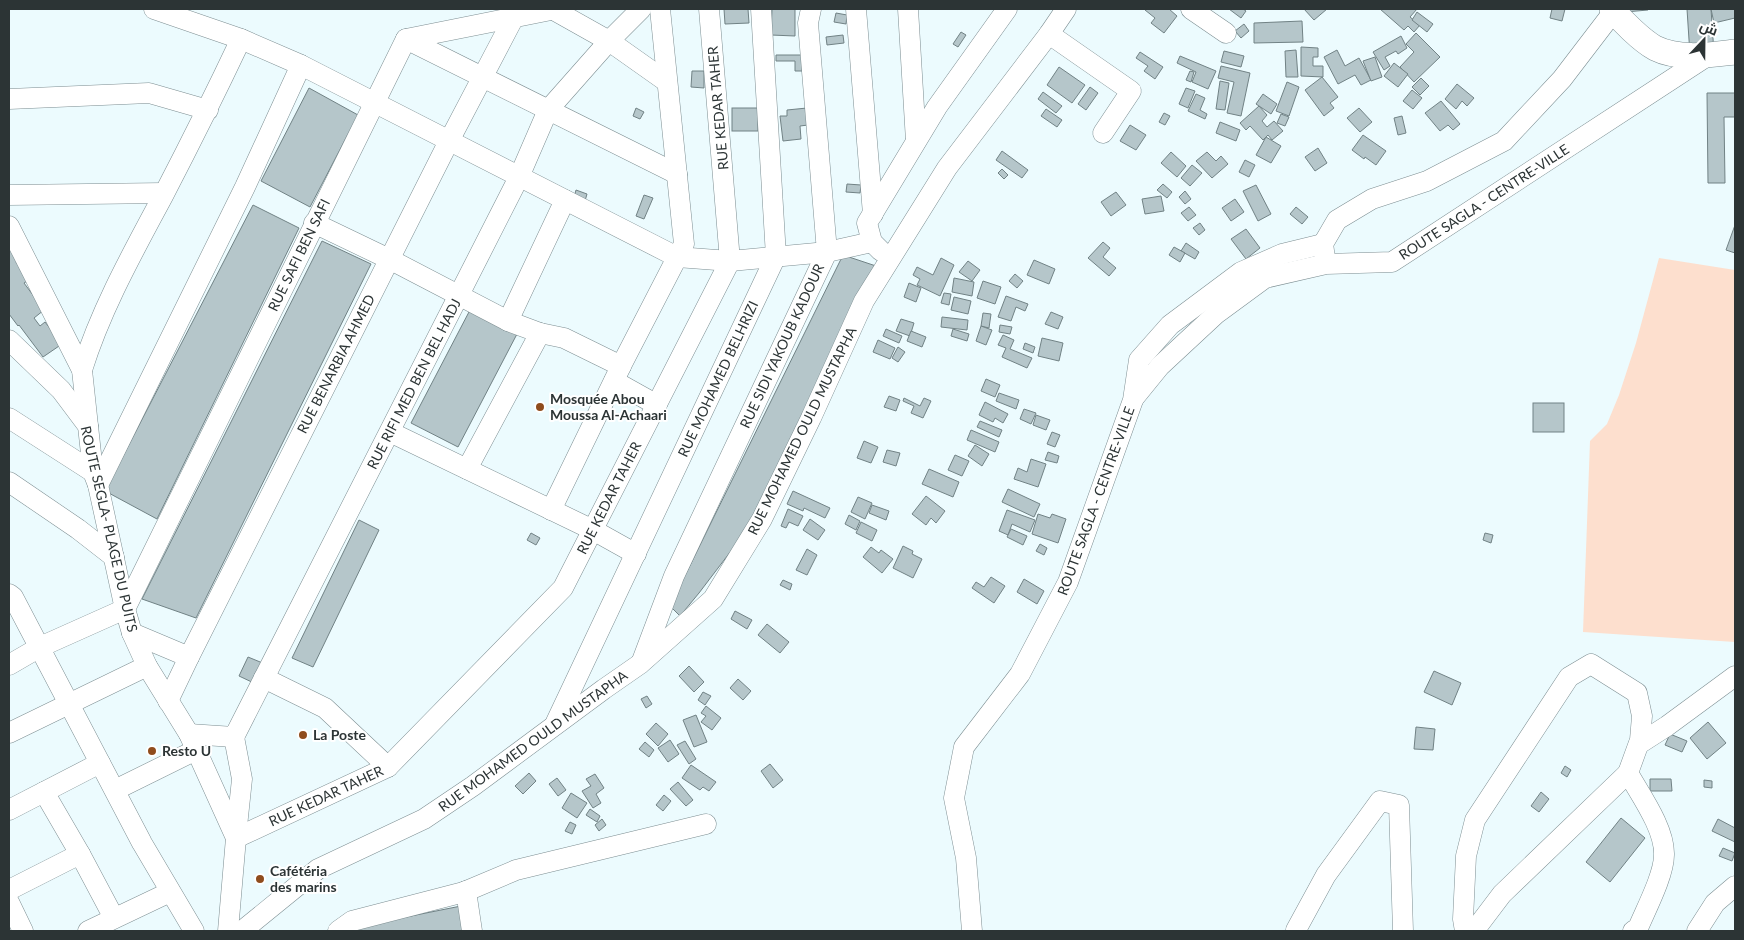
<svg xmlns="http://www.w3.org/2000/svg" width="1744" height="940" font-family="Lato,Cairo,sans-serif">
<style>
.green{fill:#fddfce}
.building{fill:#b5c6ca;stroke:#718285}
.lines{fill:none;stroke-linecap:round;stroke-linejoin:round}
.minor-casing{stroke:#7d8e92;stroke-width:21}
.major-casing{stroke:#7d8e92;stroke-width:26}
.minor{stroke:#fff;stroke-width:20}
.major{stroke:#fff;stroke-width:25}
.poi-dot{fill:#8f4c1d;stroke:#fff;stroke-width:2}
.labels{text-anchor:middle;stroke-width:4;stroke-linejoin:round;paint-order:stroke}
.street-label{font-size:14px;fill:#2c3435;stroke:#fff}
.poi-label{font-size:14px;font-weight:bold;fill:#2c3435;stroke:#fff;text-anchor:start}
</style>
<rect width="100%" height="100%" fill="#ecfbfe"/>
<path class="green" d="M1659 258 1735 270V642L1583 632 1590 441 1607 424 1619 395 1636 343Z"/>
<g class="building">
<path d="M724 9H748L749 23 725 24Z"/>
<path d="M772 9H795V36L771 35Z"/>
<path d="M1146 9H1169L1177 16 1164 33 1151 23 1155 18 1145 10Z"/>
<path d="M1229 9H1243L1246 11 1241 18Z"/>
<path d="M1304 9H1327L1314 20Z"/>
<path d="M1380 9H1417L1410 17 1420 25 1414 32 1408 26 1404 30Z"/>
<path d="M1552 9H1565L1562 21 1550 18Z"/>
<path d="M1625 9H1648V10L1625 12Z"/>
<path d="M1687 9H1711L1714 53 1690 55Z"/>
<path d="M1711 9H1735V18L1714 23Z"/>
<path d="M1417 12 1433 24 1427 32 1412 20Z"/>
<path d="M836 13 847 15 846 24 834 22Z"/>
<path d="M1302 21 1303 42 1254 43V23Z"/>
<path d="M1244 24 1249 31 1241 38 1235 31Z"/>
<path d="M961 32 966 35 958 47 953 44Z"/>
<path d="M1416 33 1440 57 1414 82 1400 67 1414 52 1406 44Z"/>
<path d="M843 35 844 43 827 45 826 37Z"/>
<path d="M1401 36 1407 48 1398 54 1396 51 1385 57 1390 66 1384 70 1373 52Z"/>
<path d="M1301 47 1318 48V57H1313V66H1323V77L1301 76Z"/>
<path d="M1296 50 1298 77H1286L1285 51Z"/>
<path d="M1337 50 1345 66 1359 58 1371 80 1361 85 1355 75 1338 84 1324 57Z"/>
<path d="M1224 51 1244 56 1241 67 1221 62Z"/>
<path d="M1140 52 1163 67 1155 79 1144 71 1148 66 1136 58Z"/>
<path d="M776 55H802V71H795V61H776Z"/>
<path d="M1180 56 1216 71 1208 89 1192 82 1196 72 1177 63Z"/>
<path d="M1375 57 1382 77 1371 81 1363 61Z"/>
<path d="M1394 63 1408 74 1398 87 1384 76Z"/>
<path d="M1221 66 1250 73 1241 116 1227 113 1234 82 1218 78Z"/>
<path d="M1059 67 1085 85 1072 103 1047 85Z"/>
<path d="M692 71H704V88L691 87Z"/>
<path d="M1190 71 1194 72 1191 82 1186 80Z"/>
<path d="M1322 77 1338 97 1330 103 1334 108 1324 116 1305 90Z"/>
<path d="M1421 78 1429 86 1420 95 1412 87Z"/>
<path d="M1220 81 1229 83 1225 110 1216 109Z"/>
<path d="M1287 82 1299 87 1289 116 1276 111Z"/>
<path d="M1457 84 1474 98 1467 106 1462 101 1456 109 1445 99Z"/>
<path d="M1090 87 1098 93 1086 110 1078 104Z"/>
<path d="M309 88 358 115 310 207 261 181Z"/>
<path d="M1186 88 1195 91 1188 108 1179 104Z"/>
<path d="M1412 90 1422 98 1413 109 1403 101Z"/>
<path d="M1043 92 1062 106 1056 113 1038 99Z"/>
<path d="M1707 93H1735V117H1724L1725 183H1708Z"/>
<path d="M1196 94 1205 98 1200 110 1207 114 1205 119 1188 111Z"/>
<path d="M1263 94 1277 104 1271 114 1256 104Z"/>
<path d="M1441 101 1460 124 1453 130 1448 125 1440 131 1425 113Z"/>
<path d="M1259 106 1267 115 1262 121 1267 127 1274 121 1283 131 1272 140 1268 135 1263 140 1250 126 1246 130 1240 123Z"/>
<path d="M636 108 644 112 640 119 633 116Z"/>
<rect x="732" y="108" width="26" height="23"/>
<path d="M807 108 808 125 800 126 801 139 783 141 780 116H787V110Z"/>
<path d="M1359 108 1372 122 1360 132 1347 118Z"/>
<path d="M1046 109 1062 120 1057 127 1041 116Z"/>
<path d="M1164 113 1170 116 1165 125 1159 122Z"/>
<path d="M1281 114 1289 117 1285 126 1277 123Z"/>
<path d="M1402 116 1406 133 1398 135 1394 118Z"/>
<path d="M1220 122 1240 130 1236 141 1216 133Z"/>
<path d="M1130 125 1146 135 1136 150 1120 141Z"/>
<path d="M1363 135 1386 151 1376 165 1365 157 1364 159 1352 150Z"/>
<path d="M1266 137 1281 146 1271 163 1256 155Z"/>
<path d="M1318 148 1327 163 1315 171 1305 157Z"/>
<path d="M1002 151 1028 170 1022 178 996 160Z"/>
<path d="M1171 152 1186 166 1177 177 1161 163Z"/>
<path d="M1207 152 1216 161 1221 156 1228 164 1212 178 1196 161Z"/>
<path d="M1245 160 1255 165 1249 177 1239 172Z"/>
<path d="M1192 165 1202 173 1190 186 1181 178Z"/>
<path d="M1002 169 1008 175 1004 179 998 173Z"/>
<path d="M847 184 861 185 860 193 846 192Z"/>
<path d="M1163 184 1172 192 1167 198 1157 190Z"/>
<path d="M1256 185 1271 214 1258 221 1243 191Z"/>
<path d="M576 190 587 194 583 208 572 205Z"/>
<path d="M1185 191 1191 199 1185 204 1179 197Z"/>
<path d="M1116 192 1126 205 1111 216 1101 202Z"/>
<path d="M644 195 653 198 644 219 636 216Z"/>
<path d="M1161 196 1164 211 1145 214 1142 199Z"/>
<path d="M1235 199 1244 212 1231 221 1222 208Z"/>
<path d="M253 205 299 228 157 519 105 491Z"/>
<path d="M1189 207 1196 215 1188 221 1181 213Z"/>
<path d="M1296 207 1308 217 1302 224 1290 214Z"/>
<path d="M1200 223 1205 230 1199 235 1193 228Z"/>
<path d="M1735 225V253L1726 250Z"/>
<path d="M1246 229 1260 248 1246 259 1231 239Z"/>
<path d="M9 239 23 257 16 262 29 280 24 283 44 310 34 318 40 326 45 322 62 344 43 357 19 325 18 326 9 314Z"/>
<path d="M322 241 371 264 196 618 142 599Z"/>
<path d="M1103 242 1110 248 1103 257 1116 268 1109 276 1088 258Z"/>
<path d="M1186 243 1199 252 1195 259 1181 251Z"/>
<path d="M1174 247 1185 253 1180 262 1169 255Z"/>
<path d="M843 255 876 266 750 526 699 593 680 616 670 606Z"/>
<path d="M941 258 954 265 940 296 917 285 920 279 913 275 917 267 933 275Z"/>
<path d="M1034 260 1055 269 1049 284 1027 275Z"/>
<path d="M968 261 980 270 972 281 959 272Z"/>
<path d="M1015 274 1023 281 1017 288 1009 281Z"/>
<path d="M954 278 974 282 972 296 952 292Z"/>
<path d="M983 281 1001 287 995 304 977 298Z"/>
<path d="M909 283 921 288 916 302 904 297Z"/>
<path d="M944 293 951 294 949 305 941 303Z"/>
<path d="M1006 296 1028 304 1025 311 1016 307 1011 321 998 317Z"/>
<path d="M954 297 971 301 968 314 951 310Z"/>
<path d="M470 310 517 334 458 447 411 423Z"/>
<path d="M1051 312 1063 317 1058 329 1045 324Z"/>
<path d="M983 313 991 314 989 328 981 326Z"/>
<path d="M942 317 968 320 967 330 941 327Z"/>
<path d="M901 319 914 323 910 336 896 331Z"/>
<path d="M1000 325 1012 327 1010 334 999 332Z"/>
<path d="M981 326 992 330 986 345 976 341Z"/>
<path d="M886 329 902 336 899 343 883 336Z"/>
<path d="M953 329 969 334 967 341 951 336Z"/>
<path d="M911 331 926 337 922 347 907 341Z"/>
<path d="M1003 335 1014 340 1010 349 1032 358 1027 368 1002 357 1006 348 998 345Z"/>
<path d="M1042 338 1063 343 1059 361 1038 356Z"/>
<path d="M878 340 895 348 890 359 873 352Z"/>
<path d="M1025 343 1035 347 1033 353 1023 349Z"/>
<path d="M898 347 905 352 898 362 892 358Z"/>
<path d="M986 379 1000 385 995 397 981 391Z"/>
<path d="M999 393 1019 400 1016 409 996 401Z"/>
<path d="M889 396 900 400 896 411 884 407Z"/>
<path d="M904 398 920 406 924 398 931 401 923 418 911 413 914 406 903 401Z"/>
<path d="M985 402 1008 414 1003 423 995 418 993 422 979 415Z"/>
<rect x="1533" y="403" width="31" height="29"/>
<path d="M1024 409 1036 413 1031 424 1020 419Z"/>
<path d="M1036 415 1050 420 1046 430 1033 425Z"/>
<path d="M980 421 1002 430 999 437 977 427Z"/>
<path d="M971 430 999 442 995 452 967 440Z"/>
<path d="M1052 432 1060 435 1055 447 1047 444Z"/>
<path d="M864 441 878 447 871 463 857 458Z"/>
<path d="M975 445 989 454 982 466 968 456Z"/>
<path d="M887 450 900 453 896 466 883 462Z"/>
<path d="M1048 452 1059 456 1057 463 1045 460Z"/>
<path d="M955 455 969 461 962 476 948 470Z"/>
<path d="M1031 459 1046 464 1038 487 1014 479 1018 468 1027 472Z"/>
<path d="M929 469 959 482 953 497 922 484Z"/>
<path d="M1008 489 1040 504 1034 517 1002 502Z"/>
<path d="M793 491 830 508 825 518 804 508 803 511 787 504Z"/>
<path d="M926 496 945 511 936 523 931 518 926 525 912 514Z"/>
<path d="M858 497 872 503 865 519 851 512Z"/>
<path d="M872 505 889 511 886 520 869 513Z"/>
<path d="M788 509 803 516 798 526 789 522 786 528 781 526Z"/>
<path d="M1007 510 1035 520 1030 532 1012 524 1008 535 999 531Z"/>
<path d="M1038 514 1050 518 1052 514 1066 519 1058 543 1032 534Z"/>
<path d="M849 515 860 521 856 530 845 524Z"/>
<path d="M810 519 825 530 818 540 803 530Z"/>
<path d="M359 520 379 530 313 667 292 658Z"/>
<path d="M861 522 877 530 872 541 856 533Z"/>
<path d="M1011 529 1027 536 1023 545 1007 537Z"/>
<path d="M531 533 540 538 536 545 527 540Z"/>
<path d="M1485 533 1493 535 1491 543 1483 540Z"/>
<path d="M1040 544 1047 548 1044 555 1036 551Z"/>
<path d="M903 546 913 551 912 554 922 559 913 578 893 568Z"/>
<path d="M871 547 879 553 881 550 893 559 882 573 863 557Z"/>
<path d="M807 549 817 555 807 575 796 570Z"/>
<path d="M991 577 1005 586 994 603 972 588 976 582 984 587Z"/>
<path d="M1024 579 1044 591 1037 604 1017 592Z"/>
<path d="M783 580 792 584 790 590 780 585Z"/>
<path d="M735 611 752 620 747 629 731 619Z"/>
<path d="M767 624 789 642 780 653 758 635Z"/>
<path d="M248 657 265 664 256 684 239 676Z"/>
<path d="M689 666 704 682 694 692 679 676Z"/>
<path d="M1434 671 1461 683 1452 705 1424 692Z"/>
<path d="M738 679 751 691 743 700 730 688Z"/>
<path d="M703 692 711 696 705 705 698 700Z"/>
<path d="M647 696 652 704 646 708 641 699Z"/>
<path d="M706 706 721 718 712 730 701 722 706 716 701 713Z"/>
<path d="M696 715 707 742 694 747 683 720Z"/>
<path d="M1708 722 1726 743 1707 759 1690 738Z"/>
<path d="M656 723 668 734 658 746 646 734Z"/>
<path d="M1416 727 1435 729 1433 750 1414 749Z"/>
<path d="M1670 734 1687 741 1682 752 1665 745Z"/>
<path d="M670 740 679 754 668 762 658 748Z"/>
<path d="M685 741 696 759 689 764 677 745Z"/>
<path d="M645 742 654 750 649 757 639 749Z"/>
<path d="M770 764 783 780 773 788 761 771Z"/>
<path d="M691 765 716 782 709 791 703 787 700 790 682 778Z"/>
<path d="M1565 766 1571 770 1567 777 1561 773Z"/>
<path d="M529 773 536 781 523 794 515 786Z"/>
<path d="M595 774 604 788 596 794 601 803 593 808 582 791 591 786 586 779Z"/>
<path d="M557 778 566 790 558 796 549 784Z"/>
<path d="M1650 779H1671L1672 791H1650Z"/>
<path d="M1704 780 1712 781V788L1704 787Z"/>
<path d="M678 782 693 800 686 806 670 789Z"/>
<path d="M1541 792 1549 799 1539 812 1531 806Z"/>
<path d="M571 793 587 803 577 818 562 808Z"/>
<path d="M664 795 671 801 663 811 656 805Z"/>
<path d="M590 809 600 816 597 822 586 815Z"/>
<path d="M1621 818 1645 838 1610 882 1586 862Z"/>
<path d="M602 819 606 825 599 831 595 825Z"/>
<path d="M1718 819 1735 828V842L1712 831Z"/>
<path d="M570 822 576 825 572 834 565 831Z"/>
<path d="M1723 848 1735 853 1732 861 1719 856Z"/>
<path d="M461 906 462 931H347L351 928Z"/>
</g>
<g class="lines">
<g class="minor-casing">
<g id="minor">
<path d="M154 9 241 39 301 65 677 257 730 261 827 252 872 242"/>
<path d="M552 9 609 41 667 82"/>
<path d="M856 9 873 214"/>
<path d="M908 9 916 141"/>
<path d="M1191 9 1226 33"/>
<path d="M1049 34 1131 91 1103 133"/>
<path d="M406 39 677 174"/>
<path d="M9 99 149 93 208 110"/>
<path d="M9 195 164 193"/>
<path d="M314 223 389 259 508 321 540 333 564 338 621 366"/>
<path d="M9 226 82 370 88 426"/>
<path d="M881 251 872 242 867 223 937 107 1007 9"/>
<path d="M1325 258 1323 244 1337 220 1372 199 1427 181 1504 141 1562 79 1614 11"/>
<path d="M508 321 565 200"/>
<path d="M9 340 61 390 88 426 93 472 98 485 125 609 132 633 147 666 189 734 236 838 228 931"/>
<path d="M82 370C101 309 133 252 163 196 190 144 216 92 241 39"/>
<path d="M614 381 657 405"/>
<path d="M1134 398 1160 366 1216 314 1265 278 1326 264 1392 262 1709 55"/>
<path d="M9 418 93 472"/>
<path d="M390 432 593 530 636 554"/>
<path d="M467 469 540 333"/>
<path d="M9 482 78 529 114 557"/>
<path d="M98 485 245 187 301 65"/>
<path d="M551 510 623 362 684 244 660 9"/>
<path d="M9 594 13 597 142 843 194 931"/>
<path d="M132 633 189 657 449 141 514 17"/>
<path d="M642 661 674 576 827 252 808 23 811 9"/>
<path d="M9 665 40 647 125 609 406 39 556 9"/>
<path d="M264 678 325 708 388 767"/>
<path d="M168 701 189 657"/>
<path d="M556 722 776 256 761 9"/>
<path d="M9 733 147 666"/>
<path d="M189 734 234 737 519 177 548 110 609 41 641 9"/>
<path d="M234 737 242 779 236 836"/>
<path d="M1639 744 1667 726 1735 676"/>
<path d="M115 790 196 750"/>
<path d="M44 792 80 854 114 918"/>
<path d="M9 810 100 763"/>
<path d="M236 838 388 767 563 588 730 261 709 9"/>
<path d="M9 890 80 854"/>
<path d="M466 891 472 931"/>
<path d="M9 902 23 931"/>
<path d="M1296 930 1326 875 1380 801 1399 805 1403 931"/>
<path d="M88 931 170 892"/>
<path d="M242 931 318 869 424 819 473 786 604 689 640 664 713 599 762 519 811 418 864 301 947 168 1049 34 1066 9"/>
<path d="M338 931 352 921 464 892 516 870 706 824"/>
<path d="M972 931 966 858 954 798 964 747 1020 674 1068 582 1133 400 1139 360 1170 325 1241 272 1282 254 1323 244"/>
<path d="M1465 931 1463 919 1466 856 1475 820 1569 677 1591 664 1637 693 1642 716 1640 740 1628 773C1641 796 1665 829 1664 855 1664 875 1646 909 1638 928L1633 931"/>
<path d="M1474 931 1502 894 1628 773"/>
<path d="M1697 931 1715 903 1735 886"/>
</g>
</g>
<g class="major-casing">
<path id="major" d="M1612 9C1622 21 1641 40 1655 48 1679 60 1710 55 1735 52"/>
</g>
<use href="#minor" class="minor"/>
<use href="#major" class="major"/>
</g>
<g class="poi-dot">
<circle cx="540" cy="407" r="5"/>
<circle cx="303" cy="735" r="5"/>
<circle cx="152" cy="751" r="5"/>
<circle cx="260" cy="879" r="5"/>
</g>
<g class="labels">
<g class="street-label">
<text transform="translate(718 108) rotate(-95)" y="5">RUE KEDAR TAHER</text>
<text transform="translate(1484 202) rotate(-33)" y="5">ROUTE SAGLA - CENTRE-VILLE</text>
<text transform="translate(299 255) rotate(-64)" y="5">RUE SAFI BEN SAFI</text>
<text transform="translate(782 346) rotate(-65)" y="5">RUE SIDI YAKOUB KADOUR</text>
<text transform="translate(336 364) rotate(-63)" y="5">RUE BENARBIA AHMED</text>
<text transform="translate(718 379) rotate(-65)" y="5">RUE MOHAMED BELHRIZI</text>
<text transform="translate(414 384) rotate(-63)" y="5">RUE RIFI MED BEN BEL HADJ</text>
<text transform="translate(802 431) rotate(-64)" y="5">RUE MOHAMED OULD MUSTAPHA</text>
<text transform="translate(609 498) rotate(-63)" y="5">RUE KEDAR TAHER</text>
<text transform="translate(1096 501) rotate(-70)" y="5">ROUTE SAGLA - CENTRE-VILLE</text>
<text transform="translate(109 529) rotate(77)" y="5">ROUTE SEGLA- PLAGE DU PUITS</text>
<text transform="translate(533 741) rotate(-36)" y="5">RUE MOHAMED OULD MUSTAPHA</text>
<text transform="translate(326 796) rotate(-25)" y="5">RUE KEDAR TAHER</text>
</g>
<g class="poi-label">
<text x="550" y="404">Mosquée Abou<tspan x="550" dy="16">Moussa Al-Achaari</tspan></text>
<text x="313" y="740">La Poste</text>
<text x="162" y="756">Resto U</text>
<text x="270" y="876">Cafétéria<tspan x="270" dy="16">des marins</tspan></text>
</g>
</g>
<rect width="1744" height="940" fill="none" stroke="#2c3435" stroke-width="20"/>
<g transform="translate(1704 40) rotate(22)" stroke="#ffffff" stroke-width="4" paint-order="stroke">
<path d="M0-4L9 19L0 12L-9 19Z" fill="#2c3435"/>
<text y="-8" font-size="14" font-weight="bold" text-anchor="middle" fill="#2c3435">ش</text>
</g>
</svg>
